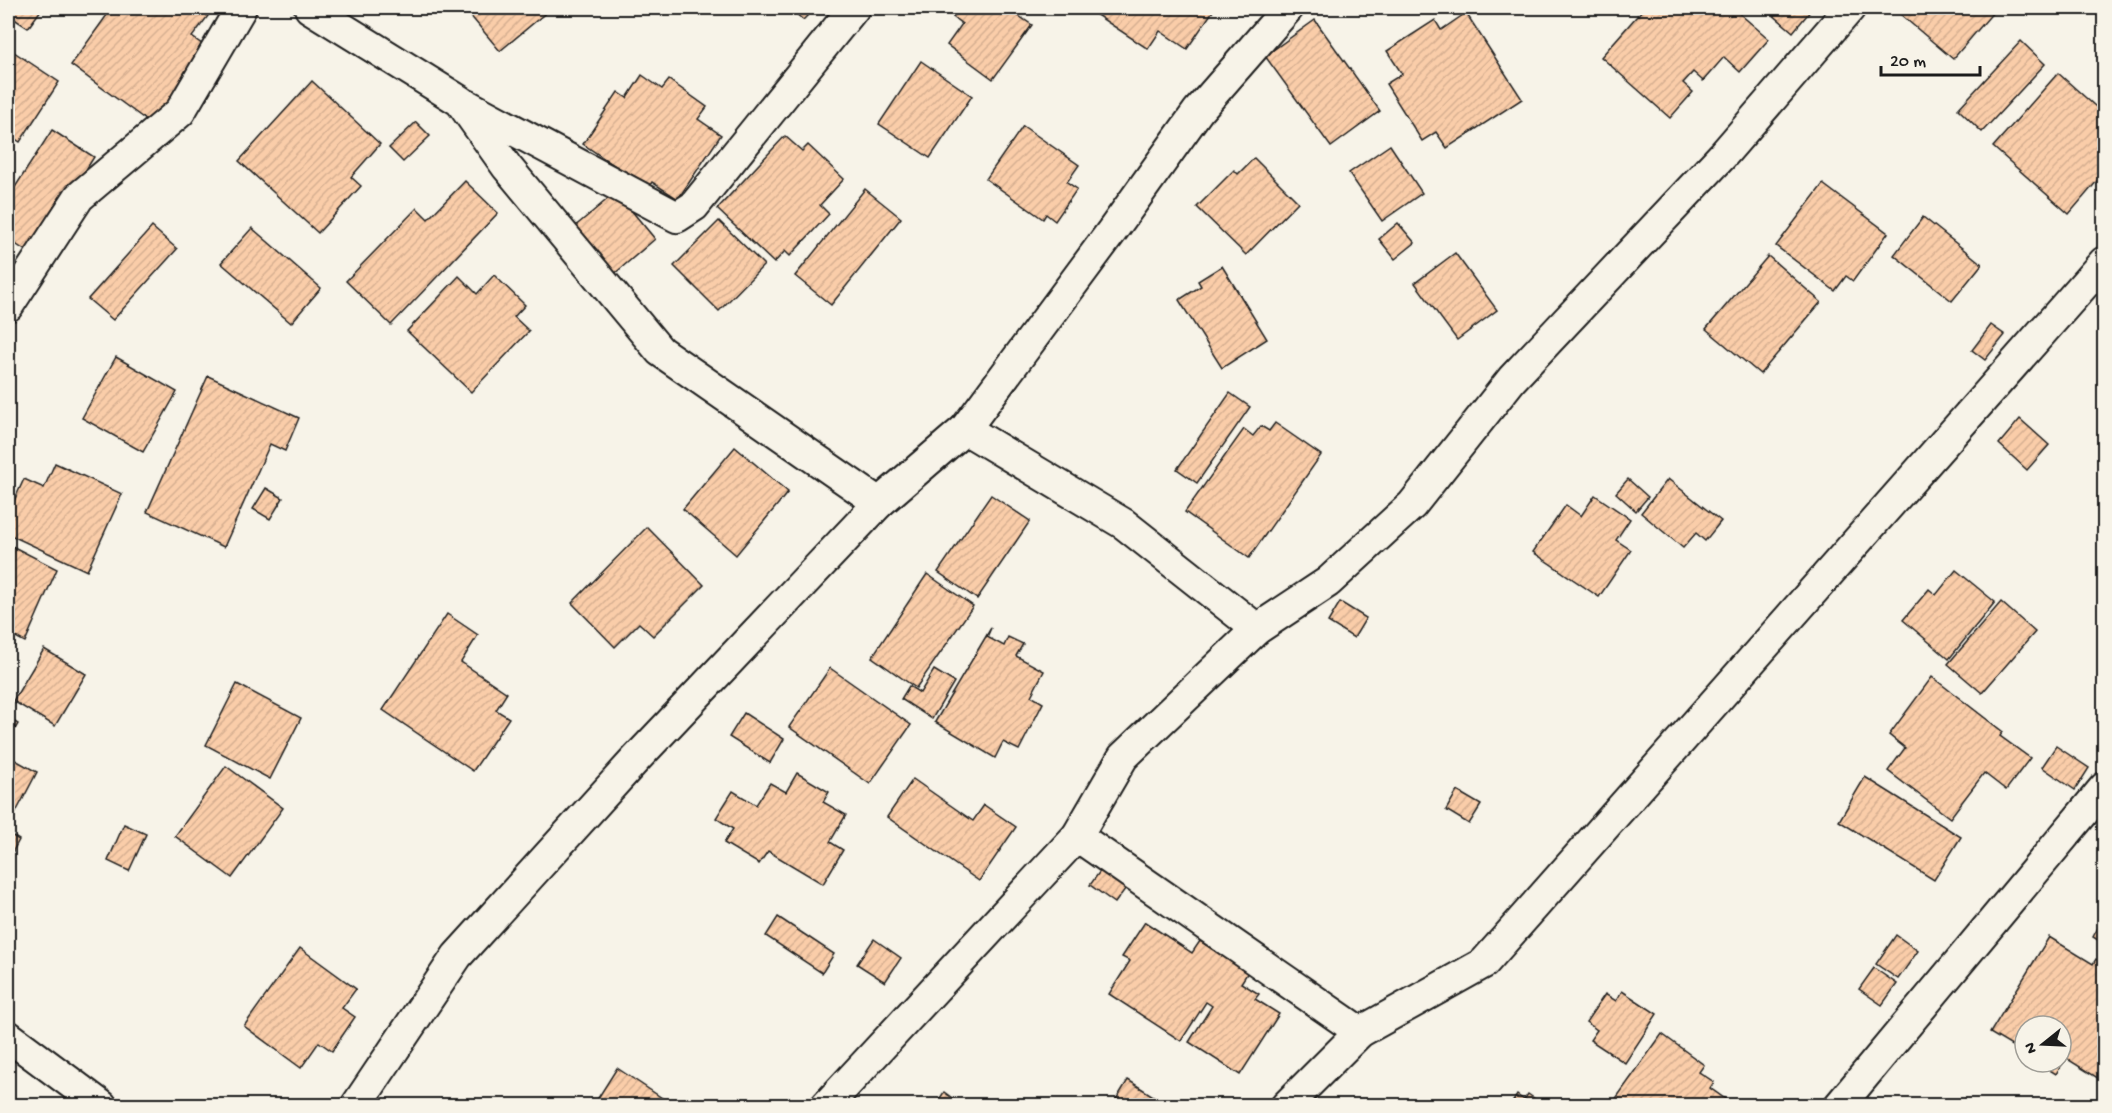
<svg xmlns="http://www.w3.org/2000/svg" width="2112" height="1113" font-family="'Gochi Hand',sans-serif">
<style>
.building{fill:url(#building-hatch);stroke:#1c1c1c;stroke-width:1.5}
.lines{fill:none;stroke-linecap:round;stroke-linejoin:round}
.minor-casing{stroke:#1c1c1c;stroke-width:34}
.minor{stroke:#f7f3e8;stroke-width:30}
</style>
<defs>
<pattern id="building-hatch" width="6" height="6" patternUnits="userSpaceOnUse" patternTransform="scale(1.5)"><rect width="6" height="6" fill="#facda9"/><path d="M-1 1l2-2M0 6l6-6M5 7l2-2" fill="none" stroke="#d6af91"/></pattern>
</defs>
<rect width="100%" height="100%" fill="#f7f3e8"/>
<filter id="ink" filterUnits="userSpaceOnUse"><feTurbulence type="fractalNoise" baseFrequency=".0167" numOctaves="2"/><feDisplacementMap in="SourceGraphic" scale="12" xChannelSelector="R" yChannelSelector="G"/><feConvolveMatrix kernelMatrix="1 2 1 2 8 2 1 2 1" color-interpolation-filters="sRGB"/></filter>
<g filter="url(#ink)">
<g class="building">
<path d="M13 8H37L41 10 28 28 8 15Z"/>
<path d="M112 8H197L208 16 192 37 209 49 154 126 71 65Z"/>
<path d="M464 8H546L549 10 500 51Z"/>
<path d="M790 8H815L803 20Z"/>
<path d="M960 8H1007L1032 25 993 79 947 45 962 24 953 17Z"/>
<path d="M1086 8H1215L1187 49 1160 31 1148 49Z"/>
<path d="M1644 8H1733L1769 39 1740 72 1724 57 1703 81 1693 72 1683 83 1693 92 1670 118 1601 57Z"/>
<path d="M1765 8H1810L1812 9 1793 32Z"/>
<path d="M1906 8H1992L1995 10 1953 59 1900 14Z"/>
<path d="M1466 13 1522 99 1447 148 1436 132 1422 141 1386 84 1402 74 1387 51 1435 20 1441 30Z"/>
<path d="M1315 20 1380 111 1331 147 1265 56Z"/>
<path d="M2021 41 2045 64 1982 132 1958 109Z"/>
<path d="M8 48 59 82 20 142 8 134Z"/>
<path d="M921 61 972 96 930 158 879 124Z"/>
<path d="M2058 73 2104 114V173L2069 214 1993 147Z"/>
<path d="M642 75 662 89 669 80 707 107 698 119 721 135 678 199 652 182 648 188 583 144 618 92 627 98Z"/>
<path d="M312 81 380 144 351 177 361 186 318 233 239 161Z"/>
<path d="M416 122 430 136 403 162 389 148Z"/>
<path d="M1023 126 1079 165 1067 182 1077 189 1055 221 1046 214 1043 219 986 179Z"/>
<path d="M52 130 94 157 32 255 8 239V198Z"/>
<path d="M785 136 802 151 808 145 844 179 820 205 829 214 790 256 785 251 774 263 717 209Z"/>
<path d="M1390 145 1422 193 1382 221 1349 173Z"/>
<path d="M1254 158 1298 202 1246 255 1197 207 1234 170 1238 174Z"/>
<path d="M465 181 498 213 391 325 346 281 417 208 428 219Z"/>
<path d="M1823 184 1888 233 1853 281 1846 276 1835 291 1776 246Z"/>
<path d="M865 189 901 218 831 305 795 276Z"/>
<path d="M616 192 655 239 613 275 573 228Z"/>
<path d="M1923 217 1982 264 1952 301 1894 255Z"/>
<path d="M719 221 764 265 719 311 674 266Z"/>
<path d="M1398 223 1415 243 1395 259 1379 239Z"/>
<path d="M152 227 177 249 113 320 88 299Z"/>
<path d="M252 228 321 288 291 323 221 263Z"/>
<path d="M1455 253 1497 310 1457 340 1415 283Z"/>
<path d="M1768 256 1821 302 1760 374 1706 329Z"/>
<path d="M1222 266 1267 339 1222 368 1179 300 1201 286 1198 281Z"/>
<path d="M494 275 525 305 514 317 529 331 471 392 407 331 459 276 477 294Z"/>
<path d="M1991 325 2005 335 1985 360 1972 350Z"/>
<path d="M116 357 177 392 143 452 82 418Z"/>
<path d="M208 376 299 418 285 451 270 444 224 547 147 512Z"/>
<path d="M1230 393 1250 407 1197 483 1177 469Z"/>
<path d="M2020 419 2049 445 2027 470 1999 444Z"/>
<path d="M1275 423 1321 455 1249 558 1185 512 1244 429 1253 436 1261 426 1269 431Z"/>
<path d="M735 447 788 492 736 555 683 509Z"/>
<path d="M55 463 122 494 87 571 8 534V514L24 479 44 488Z"/>
<path d="M1628 479 1648 497 1636 511 1616 493Z"/>
<path d="M1668 479 1721 521 1705 541 1696 533 1683 548 1641 513Z"/>
<path d="M266 488 283 498 270 519 253 509Z"/>
<path d="M991 495 1030 521 977 599 938 572Z"/>
<path d="M1595 495 1630 519 1616 540 1631 550 1599 597 1533 552 1566 505 1581 516Z"/>
<path d="M647 527 704 585 653 636 639 623 615 647 572 603Z"/>
<path d="M8 544 57 569 25 642 8 633Z"/>
<path d="M1956 570 1995 602 1949 659 1903 620 1929 589 1936 595Z"/>
<path d="M927 574 973 606 916 688 872 657Z"/>
<path d="M1340 602 1366 618 1354 638 1328 622Z"/>
<path d="M2001 602 2035 632 1982 693 1948 664Z"/>
<path d="M447 614 478 635 461 662 507 693 496 710 509 718 473 771 383 710Z"/>
<path d="M991 628 987 637 1004 646 1008 637 1023 644 1016 656 1044 671 1031 696 1043 703 1019 750 1003 742 995 758 935 722Z"/>
<path d="M44 649 86 674 55 726 13 701Z"/>
<path d="M830 668 911 725 870 784 789 727Z"/>
<path d="M934 670 954 682 932 719 901 699 909 686 920 693Z"/>
<path d="M1932 677 2003 732 2000 736 2030 758 2006 790 1984 773 1950 818 1888 771 1905 748 1889 735Z"/>
<path d="M237 684 301 718 270 779 206 745Z"/>
<path d="M744 713 784 739 770 763 729 737Z"/>
<path d="M8 718 18 724 8 741Z"/>
<path d="M2056 746 2089 768 2075 790 2042 767Z"/>
<path d="M8 756 37 772 14 816 8 812Z"/>
<path d="M226 766 283 808 232 878 175 836Z"/>
<path d="M797 773 829 792 823 802 846 815 830 842 843 850 823 884 768 851 759 864 724 843 733 829 716 818 733 791 756 805 770 783 786 792Z"/>
<path d="M1865 777 1961 837 1934 880 1839 821Z"/>
<path d="M913 779 973 821 984 805 1016 827 979 881 887 817Z"/>
<path d="M1457 791 1481 805 1469 824 1446 810Z"/>
<path d="M124 824 146 834 129 871 108 861Z"/>
<path d="M8 833 19 840 8 860Z"/>
<path d="M1103 867 1128 885 1115 903 1090 885Z"/>
<path d="M778 917 834 954 822 973 766 936Z"/>
<path d="M2104 917V944L2093 937Z"/>
<path d="M1145 922 1192 953 1200 941 1248 972 1241 983 1259 994 1255 999 1279 1014 1240 1075 1189 1042 1212 1006 1206 1002 1181 1041 1109 994 1130 961 1122 957Z"/>
<path d="M1896 935 1918 951 1898 979 1876 964Z"/>
<path d="M2049 937 2093 964 2096 959 2104 964V1018L2099 1026 2104 1029V1082L2066 1058 2056 1074 2037 1062H2061V1026H2025V1054L1990 1033Z"/>
<path d="M874 939 901 958 885 982 857 964Z"/>
<path d="M300 948 356 989 342 1008 355 1017 332 1051 319 1042 301 1068 244 1026Z"/>
<path d="M1874 968 1897 984 1882 1005 1859 989Z"/>
<path d="M1622 991 1657 1014 1625 1063 1590 1040 1597 1030 1586 1022 1605 994 1616 1001Z"/>
<path d="M1662 1034 1704 1065 1699 1072 1714 1082 1710 1088 1735 1106 1612 1104Z"/>
<path d="M617 1068 674 1106H593Z"/>
<path d="M1128 1080 1169 1106H1112Z"/>
<path d="M944 1092 963 1106H935Z"/>
<path d="M1528 1094 1545 1106H1510L1517 1095 1524 1100Z"/>
</g>
<g class="lines">
<g class="minor-casing">
<g id="minor">
<path d="M310 8 460 101 507 167 660 351 879 503"/>
<path d="M467 105 677 217 694 206 854 8"/>
<path d="M8 306 79 197 180 112 241 8"/>
<path d="M965 429 1124 524 1257 629"/>
<path d="M1077 836 1360 1032"/>
<path d="M8 1036 102 1106"/>
<path d="M356 1106 457 956 636 759 879 503 965 429 1112 231 1198 111 1288 8"/>
<path d="M826 1106 1077 836 1123 757 1257 629 1328 582 1412 505 1512 379 1723 155 1850 8"/>
<path d="M1286 1106 1360 1032 1484 963 2104 262"/>
<path d="M1839 1106 2104 788"/>
</g>
</g>
<use href="#minor" class="minor"/>
</g>
</g>
<rect width="2112" height="1113" fill="none" stroke="#f7f3e8" stroke-width="30"/>
<rect x="15" y="15" width="2082" height="1083" fill="none" stroke="#1c1c1c" stroke-width="2" filter="url(#ink)"/>
<g transform="translate(2043 1044) rotate(252)"><circle r="28" fill="#f7f3e8" stroke="#9f9d96" stroke-width="1.5"/>
<path d="M0-4.5L10 22L0 15L-10 22Z" fill="#1c1c1c"/>
<text y="-9" font-size="16" font-weight="bold" text-anchor="middle" fill="#1c1c1c">N</text>
</g>
<path d="M1881 66v9h99v-9" fill="none" stroke="#1c1c1c" stroke-width="3"/>
<text x="1890" y="66" font-size="18" fill="#1c1c1c" stroke="#f7f3e8" stroke-width="4.5" paint-order="stroke">20 m</text>
</svg>
